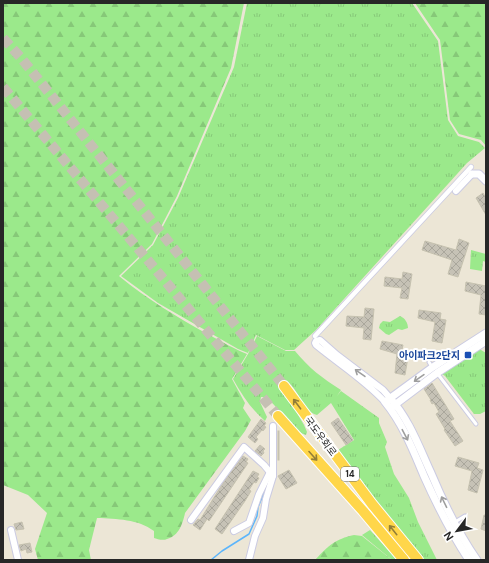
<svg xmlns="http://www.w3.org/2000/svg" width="489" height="563" font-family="'DM Sans','Noto Sans KR',sans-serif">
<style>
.grass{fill:url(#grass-tufts)}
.forest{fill:url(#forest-firs)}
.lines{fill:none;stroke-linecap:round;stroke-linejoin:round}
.stream{stroke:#5cb5fb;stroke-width:1.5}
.building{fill:url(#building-cross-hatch);stroke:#c6c2b0}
.trunk-tunnel{stroke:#c5c0b3;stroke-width:10;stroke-dasharray:10 5;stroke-linecap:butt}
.service-casing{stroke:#cbcbe2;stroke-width:5}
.pedestrian-casing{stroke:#cbcbe2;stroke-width:6}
.minor-casing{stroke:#cbcbe2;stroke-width:8}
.tertiary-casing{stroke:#cbcbe2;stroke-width:9}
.trunk-casing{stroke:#fff;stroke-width:12}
.service{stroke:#fff;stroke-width:3}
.pedestrian{stroke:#fff;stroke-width:4.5}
.minor{stroke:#fff;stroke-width:6}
.tertiary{stroke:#fff;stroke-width:7}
.trunk{stroke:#ffd64a;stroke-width:10}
.oneway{stroke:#9e9e9e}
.oneway2{stroke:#937e38}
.transit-dot{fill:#1a4fb4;stroke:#fff;stroke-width:1.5}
.labels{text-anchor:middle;stroke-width:4;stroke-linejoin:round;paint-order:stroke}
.shield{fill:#fff;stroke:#686868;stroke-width:1}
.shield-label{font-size:9px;font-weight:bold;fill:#272727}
.transit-label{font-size:10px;font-weight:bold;fill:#164399;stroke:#fff;text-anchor:end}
.street-label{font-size:10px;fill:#272727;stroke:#fff}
</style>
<defs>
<pattern id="grass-tufts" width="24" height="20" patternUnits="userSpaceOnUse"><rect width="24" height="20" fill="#9be98b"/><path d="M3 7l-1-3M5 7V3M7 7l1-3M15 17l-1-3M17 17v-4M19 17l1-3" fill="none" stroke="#86c878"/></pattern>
<pattern id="forest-firs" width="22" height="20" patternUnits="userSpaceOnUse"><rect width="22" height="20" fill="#9be98b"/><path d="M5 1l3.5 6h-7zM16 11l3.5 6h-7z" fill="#86c878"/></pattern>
<pattern id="building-cross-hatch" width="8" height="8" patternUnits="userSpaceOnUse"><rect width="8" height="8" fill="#c6c2b6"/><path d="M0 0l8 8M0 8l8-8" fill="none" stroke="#aaa79c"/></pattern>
</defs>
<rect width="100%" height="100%" fill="#ece6d6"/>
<g class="grass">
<path d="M247 3H412L438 41 448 120 458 136 479 142 485 148 467 163 316 330 294 350H285L256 335 248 353 238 349 158 303 121 276 153 245 178 198 234 67Z"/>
<path d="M471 250 486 254V262L483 261 482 271 470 269Z"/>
<path d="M400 316C405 318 408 323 408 328L402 330 398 329 389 335 386 334 379 328 380 324 383 321 390 322Z"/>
<path d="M257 336 286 351H295C309 368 322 378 341 390L337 396 341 391 379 418V423L387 442 385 447 394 474 409 498 418 522 437 560H422L349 468 338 450 354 440 331 403 317 415C301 411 298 384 283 380L280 384 304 425 307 432 306 435C288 430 273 395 261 397L260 402 267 417 265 421C251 409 242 395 233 379L248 354Z"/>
<path d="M477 350H481L486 353V411L480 414H474L445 376 442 374Z"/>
<path d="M370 530 397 560H392L362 535Z"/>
</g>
<g class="forest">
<path d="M3 3H244L231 68 177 196 152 244 119 276C147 299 177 317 209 335 221 341 234 349 247 354L232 379 245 403 243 408 251 420 245 431 185 513C183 523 179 536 167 539 163 541 157 539 154 538V531C138 519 117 519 97 518L89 550 91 560H38L35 549 47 513 28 495 3 485Z"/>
<path d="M415 3H486V146L481 140 459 134 450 120 440 40Z"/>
<path d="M354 535 362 536 392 560H315C328 546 335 539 354 535Z"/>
</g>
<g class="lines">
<path class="stream" d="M211 560 222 551 249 534 257 516 258 507 264 493"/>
</g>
<g class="building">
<path d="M483 193 486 198V215L476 198Z"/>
<path d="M459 239 469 243 458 277 448 274 452 260 422 250 425 241 456 250Z"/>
<path d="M403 272 412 274 408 299 400 298 402 288 384 286 385 277 402 279Z"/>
<path d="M466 282 486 286V315L479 314 481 295 465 291Z"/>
<path d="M365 308 374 309 371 340 363 339 364 328 346 326 347 316 364 317Z"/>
<path d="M419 310 441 313 440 319 446 320 442 343 432 341 435 322 418 318Z"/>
<path d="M382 341 403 345 402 350 409 351 405 375 395 373 397 354 380 349Z"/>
<path d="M432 383 454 419 450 421 463 441 455 446 444 430 445 429 436 414 439 412 434 403 432 404 430 400H431L424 389Z"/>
<path d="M338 418 353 440 346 445 331 423Z"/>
<path d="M261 419 266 423 264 426 266 427 263 431 262 430 256 437 258 439 255 443 248 437Z"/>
<rect x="278" y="431" width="1" height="29"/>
<path d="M260 445 265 449 263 451 264 453 261 456 255 451Z"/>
<path d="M243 456 248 459 246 462 248 463 209 521 207 519 200 530 193 525 198 519 200 520 223 483Z"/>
<path d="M458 457 479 463 477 468 483 470 477 493 468 490 472 471 455 466Z"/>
<path d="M289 470 297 483 286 489 278 476Z"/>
<path d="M253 471 259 474 257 477 259 478 256 483 254 482 249 490 251 491 245 501 222 534 215 529Z"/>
<path d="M484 515H486V531L481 529Z"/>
<path d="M22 522 24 529 16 530 14 524Z"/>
<path d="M30 543 32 552 27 553 26 549 21 551 19 545Z"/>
</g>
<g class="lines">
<g class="trunk-tunnel">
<path d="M3 38 22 59 284 386"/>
<path d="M3 87 278 416"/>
</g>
<g class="service-casing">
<g id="service">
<path d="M429 362 432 367"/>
<path d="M437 373 476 424"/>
<path d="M455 522 465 516"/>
</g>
</g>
<g class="pedestrian-casing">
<path id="pedestrian" d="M315 336 471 167"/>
</g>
<g class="minor-casing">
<g id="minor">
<path d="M456 191 472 174"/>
<path d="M385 402C365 380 339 364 316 345L315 343 316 341 320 340 337 355 383 390 390 398"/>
<path d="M191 520 244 447 264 465 273 476"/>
<path d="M11 530 18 560"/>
<path d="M234 531 249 523 259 494 270 472"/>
<path d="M249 560 255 536 263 518 266 499 273 476V426"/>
</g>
</g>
<g class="tertiary-casing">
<g id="tertiary">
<path d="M472 174H479L486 181"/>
<path d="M390 398C409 419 419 447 431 473 444 504 458 533 477 560"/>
<path d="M392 407 437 373 486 341"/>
<path d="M469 560C451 533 437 505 424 476 413 450 403 424 385 402L433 367 486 333"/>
</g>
</g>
<g class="trunk-casing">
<g id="trunk">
<path d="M284 386 372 504 418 560"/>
<path d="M278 416 363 511 404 560"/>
</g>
</g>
<use href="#service" class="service"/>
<use href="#pedestrian" class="pedestrian"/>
<use href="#minor" class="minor"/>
<use href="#tertiary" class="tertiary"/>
<use href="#trunk" class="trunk"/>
</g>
<defs><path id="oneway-shaft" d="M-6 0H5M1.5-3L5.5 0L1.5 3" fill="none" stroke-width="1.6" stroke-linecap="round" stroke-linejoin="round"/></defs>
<g class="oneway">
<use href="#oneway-shaft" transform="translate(360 373) rotate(-145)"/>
<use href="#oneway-shaft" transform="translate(419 378) rotate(145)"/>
<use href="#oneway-shaft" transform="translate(405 435) rotate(62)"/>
<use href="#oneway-shaft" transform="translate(444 502) rotate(-116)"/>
</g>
<g class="oneway2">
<use href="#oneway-shaft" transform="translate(297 404) rotate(-127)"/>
<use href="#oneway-shaft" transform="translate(313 456) rotate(48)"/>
<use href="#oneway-shaft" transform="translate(393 530) rotate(-129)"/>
</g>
<rect class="transit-dot" x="464" y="351" width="8" height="8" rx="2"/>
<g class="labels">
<rect class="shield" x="341" y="467" width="18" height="14" rx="3"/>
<g class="shield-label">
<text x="350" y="477">14</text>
</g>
<g class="transit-label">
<text x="460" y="359">아이파크2단지</text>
</g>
<g class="street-label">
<text transform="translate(321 436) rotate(53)" y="4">국도우회로</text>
</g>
</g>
<rect width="489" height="563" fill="none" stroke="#272727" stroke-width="8"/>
<g transform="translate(457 531) rotate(238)" stroke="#ffffff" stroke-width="3" paint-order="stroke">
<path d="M0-3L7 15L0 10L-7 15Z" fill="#272727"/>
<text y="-6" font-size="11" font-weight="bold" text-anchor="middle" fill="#272727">N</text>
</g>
</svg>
